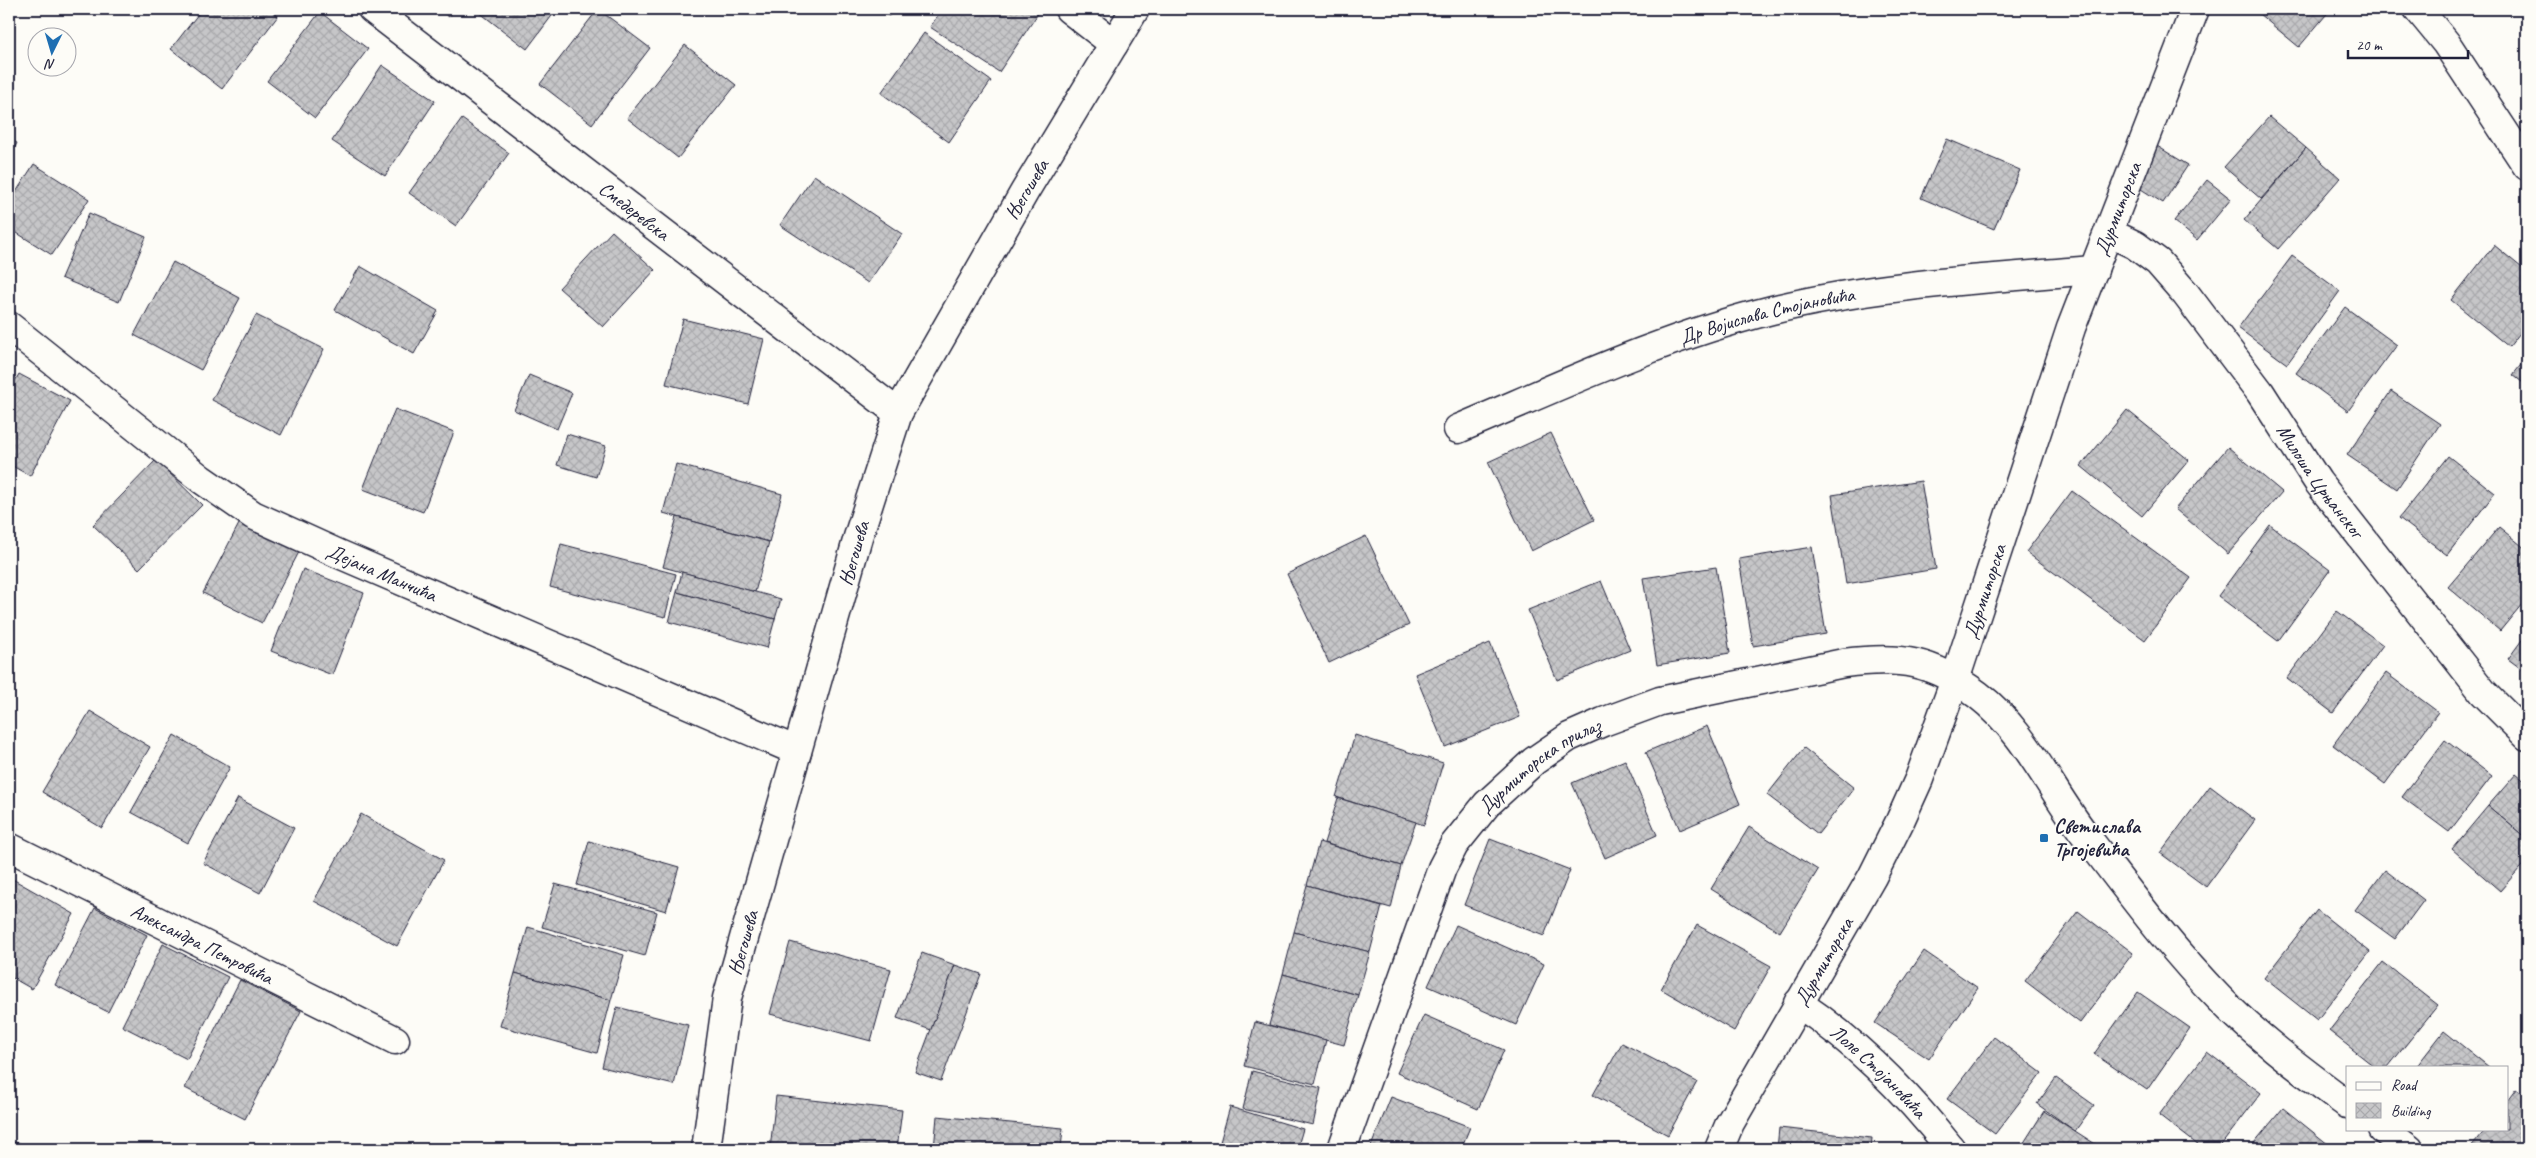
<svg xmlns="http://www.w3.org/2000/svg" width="2536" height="1158" font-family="Caveat,sans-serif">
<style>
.building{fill:url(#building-cross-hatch);stroke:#22223b}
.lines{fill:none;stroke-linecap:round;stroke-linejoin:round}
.street-casing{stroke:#22223b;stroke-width:31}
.street{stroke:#fdfcf7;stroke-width:28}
.poi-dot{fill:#1f6fb2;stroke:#fdfcf7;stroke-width:2}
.labels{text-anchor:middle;stroke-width:4;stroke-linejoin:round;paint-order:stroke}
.street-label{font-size:20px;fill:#22223b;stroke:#fdfcf7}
.poi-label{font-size:20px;font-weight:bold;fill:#22223b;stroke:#fdfcf7;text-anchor:start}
</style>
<defs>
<pattern id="building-cross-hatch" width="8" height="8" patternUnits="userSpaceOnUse" patternTransform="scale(1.25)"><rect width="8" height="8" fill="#c6c6c8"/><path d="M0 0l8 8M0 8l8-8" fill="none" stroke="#aaaaad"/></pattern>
</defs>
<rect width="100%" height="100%" fill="#fdfcf7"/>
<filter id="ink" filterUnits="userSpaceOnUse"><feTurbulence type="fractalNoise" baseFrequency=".02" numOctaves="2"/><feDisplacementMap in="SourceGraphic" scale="10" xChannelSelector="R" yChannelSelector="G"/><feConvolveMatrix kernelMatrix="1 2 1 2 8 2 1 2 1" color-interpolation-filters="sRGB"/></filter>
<g filter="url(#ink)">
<g class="building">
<path d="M202 9H268L278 16 222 89 171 49Z"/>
<path d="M438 9H454L449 17Z"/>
<path d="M475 9H557L527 49Z"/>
<path d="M598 9 650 48 592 124 540 84Z"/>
<path d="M880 9H894L889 16Z"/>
<path d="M942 9H1041L999 72 930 27Z"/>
<path d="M2253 9H2331L2299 47Z"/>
<path d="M320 12 368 49 315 118 267 81Z"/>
<path d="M924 33 991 81 949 142 881 93Z"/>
<path d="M685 45 736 85 678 158 627 118Z"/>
<path d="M382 65 435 101 385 176 332 141Z"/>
<path d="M2269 117 2306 148 2261 199 2224 167Z"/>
<path d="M462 119 509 153 456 226 409 193Z"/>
<path d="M9 139 17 143 9 159Z"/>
<path d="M1947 139 2020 170 1994 229 1921 198Z"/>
<path d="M2157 146 2188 165 2163 203 2133 184Z"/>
<path d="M2306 148 2340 178 2278 249 2244 220Z"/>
<path d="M34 164 89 199 52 255 9 228V203Z"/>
<path d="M814 175 902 234 868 283 780 225Z"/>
<path d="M2207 180 2231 199 2197 240 2174 221Z"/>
<path d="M89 213 146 237 119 302 61 278Z"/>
<path d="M612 231 655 270 603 327 559 288Z"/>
<path d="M2494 245 2527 272V324L2509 347 2451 300Z"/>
<path d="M2292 256 2340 291 2287 364 2238 328Z"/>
<path d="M173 262 240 298 201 370 134 335Z"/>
<path d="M360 266 438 311 414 354 335 310Z"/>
<path d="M2345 307 2397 345 2348 411 2296 373Z"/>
<path d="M256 315 324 349 281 435 212 400Z"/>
<path d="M683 319 764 339 748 404 666 384Z"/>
<path d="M2527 357V386L2513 375Z"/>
<path d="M19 374 70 401 30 476 9 464V392Z"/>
<path d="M529 375 572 393 557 429 514 410Z"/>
<path d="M2391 391 2440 424 2397 489 2347 455Z"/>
<path d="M395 409 454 432 423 512 363 489Z"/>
<path d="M2127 410 2189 460 2142 516 2081 466Z"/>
<path d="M1551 433 1594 520 1531 551 1488 462Z"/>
<path d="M567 434 606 446 596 477 557 465Z"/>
<path d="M2228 447 2282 492 2228 554 2175 509Z"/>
<path d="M2448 456 2495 493 2447 555 2399 518Z"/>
<path d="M156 460 202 505 139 569 93 525Z"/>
<path d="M676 464 782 494 769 542 663 513Z"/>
<path d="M1921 481 1936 569 1846 584 1832 495Z"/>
<path d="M2072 491 2191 578 2145 640 2026 552Z"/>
<path d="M677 517 769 542 755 592 663 567Z"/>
<path d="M240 522 299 552 262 623 203 593Z"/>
<path d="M2270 525 2330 570 2278 641 2218 596Z"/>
<path d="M2499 527 2527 550V598L2500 631 2448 587Z"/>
<path d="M1366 536 1409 625 1329 663 1287 574Z"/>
<path d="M561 544 676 574 665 617 550 587Z"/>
<path d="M1812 547 1826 634 1753 646 1739 559Z"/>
<path d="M1716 567 1730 653 1657 665 1643 578Z"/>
<path d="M303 569 364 593 332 675 271 651Z"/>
<path d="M682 572 781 599 775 619 677 592Z"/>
<path d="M1601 581 1630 650 1557 680 1528 610Z"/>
<path d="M677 592 775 619 767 648 669 622Z"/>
<path d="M2337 611 2383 645 2333 713 2287 678Z"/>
<path d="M2527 633V673L2508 659Z"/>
<path d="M1490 643 1520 717 1445 747 1415 674Z"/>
<path d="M2386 673 2438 712 2385 784 2333 745Z"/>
<path d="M90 711 150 747 102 828 42 792Z"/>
<path d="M1707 726 1740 804 1680 830 1646 752Z"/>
<path d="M174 735 230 767 188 843 131 812Z"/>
<path d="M1355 735 1443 763 1424 825 1336 797Z"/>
<path d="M2445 740 2492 776 2449 832 2402 797Z"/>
<path d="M1804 748 1854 788 1818 834 1767 795Z"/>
<path d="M1625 760 1657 835 1605 858 1572 783Z"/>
<path d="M2516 774 2527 783V839L2488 806Z"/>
<path d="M2210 786 2255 820 2206 887 2160 853Z"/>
<path d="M238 798 294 828 260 893 203 863Z"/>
<path d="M1338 798 1416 822 1401 866 1324 843Z"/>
<path d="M2488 806 2527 839V860L2500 891 2452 849Z"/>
<path d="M361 814 444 860 397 946 314 901Z"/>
<path d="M1749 827 1818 870 1780 932 1711 889Z"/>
<path d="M1490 839 1570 870 1544 936 1464 905Z"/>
<path d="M589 841 679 867 666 911 577 885Z"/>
<path d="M1319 842 1401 866 1391 908 1307 885Z"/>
<path d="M2385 870 2424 900 2395 939 2355 910Z"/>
<path d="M9 877 74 914 32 989 9 976Z"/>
<path d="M555 884 657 912 645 956 542 927Z"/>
<path d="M1307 885 1382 906 1370 952 1294 932Z"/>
<path d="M95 908 147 935 108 1012 55 985Z"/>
<path d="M2317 910 2370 952 2317 1020 2264 978Z"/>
<path d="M2078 911 2133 953 2080 1023 2025 981Z"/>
<path d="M1456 925 1544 964 1516 1025 1428 986Z"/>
<path d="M1697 925 1771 966 1734 1031 1661 989Z"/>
<path d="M528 927 624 955 611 1000 515 973Z"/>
<path d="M1294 932 1370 952 1358 995 1283 974Z"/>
<path d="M790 942 891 969 871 1041 770 1014Z"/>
<path d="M163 944 228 977 187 1059 122 1026Z"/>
<path d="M1924 951 1978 988 1929 1059 1875 1023Z"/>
<path d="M922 953 955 965 931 1030 897 1018Z"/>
<path d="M2383 962 2438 1005 2388 1067H2375L2329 1031Z"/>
<path d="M955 965 981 974 941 1081 915 1072Z"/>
<path d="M515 973 611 1000 597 1053 500 1026Z"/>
<path d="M1283 974 1358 995 1344 1045 1269 1025Z"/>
<path d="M240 980 301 1011 245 1119 185 1088Z"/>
<path d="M2138 992 2190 1028 2147 1090 2094 1054Z"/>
<path d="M617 1007 688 1025 674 1085 602 1067Z"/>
<path d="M1424 1015 1504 1050 1478 1109 1397 1073Z"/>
<path d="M1255 1022 1326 1040 1315 1084 1244 1066Z"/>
<path d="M2444 1031 2489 1067H2416Z"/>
<path d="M1994 1037 2042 1073 1995 1134 1947 1099Z"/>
<path d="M1622 1043 1697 1082 1668 1135 1593 1095Z"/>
<path d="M2207 1052 2261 1093 2218 1149H2203L2159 1115Z"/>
<path d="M1252 1071 1321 1088 1313 1125 1243 1109Z"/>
<path d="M2056 1078 2094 1105 2075 1131 2037 1104Z"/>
<path d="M2516 1089 2527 1097V1149H2470L2486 1129H2507V1101Z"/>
<path d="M776 1096 902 1110 897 1149H770Z"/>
<path d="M1391 1097 1470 1127 1461 1149H1370Z"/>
<path d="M1230 1107 1303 1129 1297 1149H1218Z"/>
<path d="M2283 1108 2334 1149H2249Z"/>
<path d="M2044 1111 2075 1131 2103 1149H2020Z"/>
<path d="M937 1116 1063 1128 1061 1149H934Z"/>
<path d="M1779 1128 1872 1138 1871 1149H1777Z"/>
<path d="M9 1142 20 1143V1149H9Z"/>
</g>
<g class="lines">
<g class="street-casing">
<g id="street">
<path id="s1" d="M372 9 898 413"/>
<path d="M1069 9 1114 44"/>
<path d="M2418 9 2446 43 2527 166"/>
<path id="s2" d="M2110 233 2135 245 2158 262 2185 293 2260 392 2318 482 2483 692 2527 736"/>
<path id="s3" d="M9 326 201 479 253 515 339 554 797 751"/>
<path id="s4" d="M1458 429C1560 386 1663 337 1772 310 1877 284 1987 279 2094 270"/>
<path id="s5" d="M9 847 395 1040"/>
<path id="s6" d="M1798 1003C1858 1043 1907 1093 1951 1149"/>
<path d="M2382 1129 2409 1149"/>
<path id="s7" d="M706 1149 727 998 858 537 898 413 1025 191 1135 9"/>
<path id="s8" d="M1342 1149 1442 868 1454 845 1487 804 1534 761 1569 737 1603 722 1660 701 1844 663C1900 656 1931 660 1978 695 2024 730 2049 787 2083 832 2127 889 2169 947 2219 998 2258 1038 2303 1071 2347 1104"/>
<path id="s9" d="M1719 1149 1730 1123 1872 877 1900 821 1919 779 1955 680 2071 328 2195 9"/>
</g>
</g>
<use href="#street" class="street"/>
</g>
</g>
<rect class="poi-dot" x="2039" y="833" width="10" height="10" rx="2.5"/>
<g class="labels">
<g class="street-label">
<text dy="7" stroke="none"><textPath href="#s7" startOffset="1020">Његошева</textPath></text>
<text dy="7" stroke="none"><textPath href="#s9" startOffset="1025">Дурмиторска</textPath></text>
<text dy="7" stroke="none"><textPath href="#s1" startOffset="331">Смедеревска</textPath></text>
<text dy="7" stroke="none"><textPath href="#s4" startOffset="330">Др Војислава Стојановића</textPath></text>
<text dy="7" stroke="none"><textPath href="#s2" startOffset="329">Милоша Црњанског</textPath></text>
<text dy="7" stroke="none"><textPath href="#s7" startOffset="615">Његошева</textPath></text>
<text dy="7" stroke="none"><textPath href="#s3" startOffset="450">Дејана Манчића</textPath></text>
<text dy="7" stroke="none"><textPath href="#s9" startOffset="620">Дурмиторска</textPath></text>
<text dy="7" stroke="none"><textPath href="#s8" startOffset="442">Дурмиторска прилаз</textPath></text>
<text dy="7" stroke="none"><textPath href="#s7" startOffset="210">Његошева</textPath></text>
<text dy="7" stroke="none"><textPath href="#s5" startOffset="216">Александра Петровића</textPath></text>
<text dy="7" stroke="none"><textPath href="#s9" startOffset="215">Дурмиторска</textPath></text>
<text dy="7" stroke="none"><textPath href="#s6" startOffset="106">Лоле Стојановића</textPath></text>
</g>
<g class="poi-label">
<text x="2054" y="833">Светислава<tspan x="2054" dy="23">Тргојевића</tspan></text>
</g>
</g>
<rect width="2536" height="1158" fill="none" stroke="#fdfcf7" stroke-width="30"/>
<rect x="15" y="15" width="2506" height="1128" fill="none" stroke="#22223b" stroke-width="2" filter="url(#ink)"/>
<rect x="2346" y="1066" width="162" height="65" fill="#fdfcf7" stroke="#a5a5ac"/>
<rect x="2356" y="1082" width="25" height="8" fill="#fdfcf7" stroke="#a5a5ac"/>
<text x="2391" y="1090" font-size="15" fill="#22223b">Road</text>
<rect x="2356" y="1103" width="25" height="15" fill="url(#building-cross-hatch)" stroke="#a5a5ac"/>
<text x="2391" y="1116" font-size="15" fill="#22223b">Building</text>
<g transform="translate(52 52) rotate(185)"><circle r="24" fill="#fdfcf7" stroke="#a5a5ac"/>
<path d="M0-4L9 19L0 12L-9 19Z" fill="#1f6fb2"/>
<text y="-8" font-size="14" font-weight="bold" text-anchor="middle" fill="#22223b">N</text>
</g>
<path d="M2348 50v8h120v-8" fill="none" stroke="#22223b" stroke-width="2.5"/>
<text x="2356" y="50" font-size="15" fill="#22223b" stroke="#fdfcf7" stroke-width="4" paint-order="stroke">20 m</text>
</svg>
